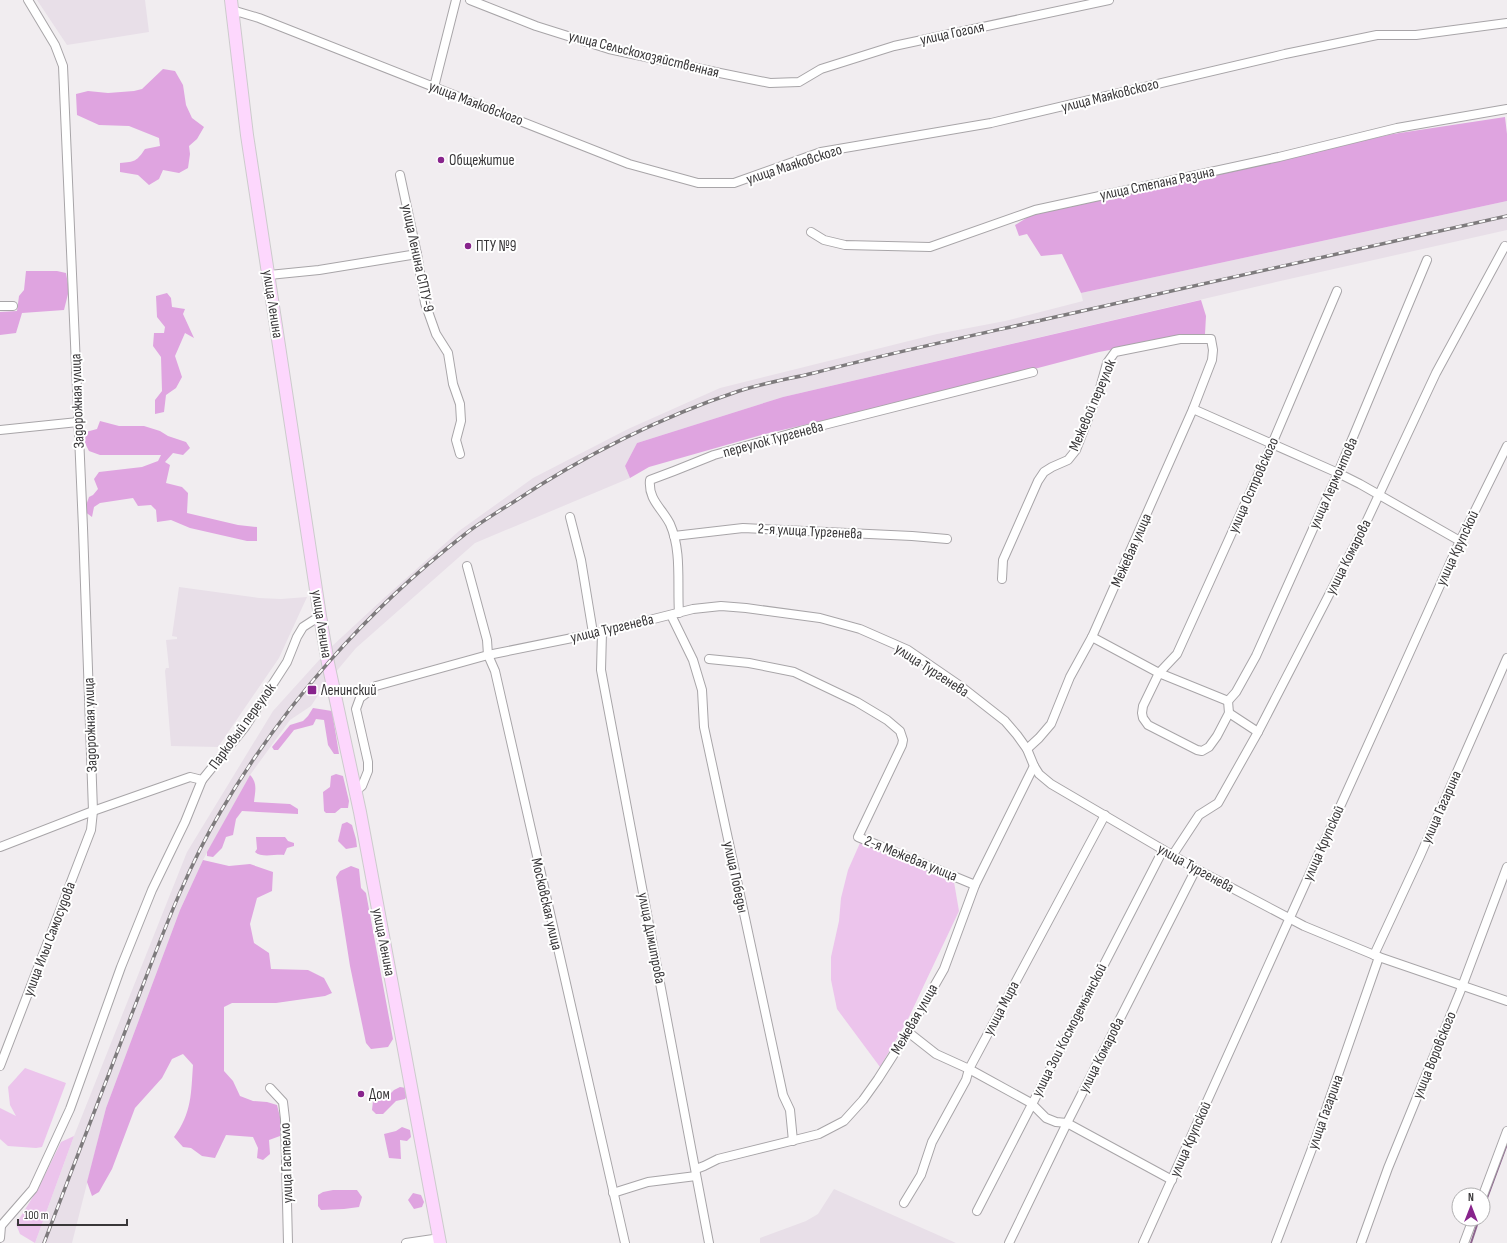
<svg xmlns="http://www.w3.org/2000/svg" width="1507" height="1243" font-family="'Sofia Sans Condensed',sans-serif">
<style>
.built{fill:#e8dfe8}
.green{fill:#ecc4ec}
.forest{fill:#dfa4e0}
.lines{fill:none;stroke-linecap:round;stroke-linejoin:round}
.stream{stroke:#8d658e;stroke-width:2}
.minor-casing{stroke:#a8a5a8;stroke-width:10}
.primary-casing{stroke:#cccbcc;stroke-width:14}
.minor{stroke:#fff;stroke-width:8}
.primary{stroke:#fdd7fd;stroke-width:12}
.rail-casing{stroke:#7e7b7d;stroke-width:3.5}
.rail{stroke:#fff;stroke-width:2;stroke-dasharray:6;stroke-linecap:butt}
.poi-dot{fill:#88248c;stroke:#fff;stroke-width:1.5}
.labels{text-anchor:middle;stroke-width:4;stroke-linejoin:round;paint-order:stroke}
.street-label{font-size:15px;fill:#393739;stroke:#fff}
.poi-label{font-size:15px;fill:#393739;stroke:#fff;text-anchor:start}
</style>
<rect width="100%" height="100%" fill="#f1edf0"/>
<g class="built">
<path d="M37 0H145L149 32 67 45Z"/>
<path d="M1507 201V230L1276 282 783 397 637 443 625 466 630 478 475 543 356 648 324 686 311 706 290 720 250 775 203 860 180 910 106 1108 72 1243H35L74 1136 187 852 273 711 330 648 383 599 459 531 533 478 628 429 720 388 937 334 1005 321 1083 301 1081 293Z"/>
<path d="M179 587 259 598 281 599 307 597 279 658 218 747 171 746 165 671 166 668H169L166 640 177 639V637L172 636Z"/>
<path d="M834 1189 956 1243H760V1238L806 1221 818 1214Z"/>
</g>
<g class="green">
<path d="M860 843 954 882 959 911 908 1019 880 1067 837 1009 831 980V957L839 921 841 898 848 870Z"/>
<path d="M25 1068 66 1083 42 1147 36 1148 8 1146 0 1139V1108L16 1116 10 1105 8 1087Z"/>
<path d="M74 1136 35 1243 20 1234 16 1224 39 1187 61 1142Z"/>
</g>
<g class="forest">
<path d="M163 69 175 71 183 85 186 105 192 118 204 127 197 139 189 146 190 154 188 168 179 173 163 170 159 179 149 185 138 175 120 172V163C135 162 137 161 145 149L160 146 159 138 129 126 99 125 77 115 76 94 88 91 108 93 134 91 142 89Z"/>
<path d="M1505 117 1507 134V201L1081 293 1062 254 1041 256 1027 234 1019 236 1015 225 1033 214 1393 134Z"/>
<path d="M26 271H57L66 273 69 290 64 310 22 313 16 333 0 335V312L17 311 19 296 24 290Z"/>
<path d="M167 293 171 298 172 307 185 309 183 314 194 338 185 333 175 356 182 377 176 388 166 395 164 412 155 414V400L162 391 161 357 153 346 154 333H164L165 327 157 317 156 296Z"/>
<path d="M1201 300 1206 316 1205 334 1179 337 1099 352 951 391 765 434 649 467 630 478 625 466 637 443 783 397Z"/>
<path d="M100 421 119 426H144L160 431 168 436 186 442 190 448 183 455 173 453 165 462 170 465 166 483 182 487 188 493 187 513 238 525 257 527V541H247L190 528 171 520 157 522 156 510 151 505 138 506 133 498 100 503 94 507 92 517 84 511 89 497 93 495 98 489 94 479 99 472 142 467 158 461 161 455H100L89 451 84 441 82 433 97 429Z"/>
<path d="M313 708 332 711 339 754H334L328 745 324 720 316 719 313 725 294 730 278 750H274L272 747 290 725 303 721 308 716Z"/>
<path d="M336 774 343 776 349 801 348 808H341L335 813H326L324 811 323 792 330 787 331 776Z"/>
<path d="M250 775C258 783 255 792 254 802L290 804 298 809V814L242 811 236 819 233 835 226 837 222 848 213 857 207 856V852Z"/>
<path d="M347 822 352 825 356 839 357 847 346 849 338 841 342 824Z"/>
<path d="M256 837H285L288 841 294 843V846L287 848 284 855C275 854 261 858 255 852L257 849Z"/>
<path d="M203 860 229 866 250 864 273 872 272 891 257 898 250 924 254 943 269 953 271 969 308 970 324 978 332 993 325 996 276 1003H232L224 1007V1071L233 1081 240 1096 253 1101 267 1102 277 1105 282 1125 280 1136 269 1140 270 1154 263 1160 257 1158 258 1148 253 1137 226 1135 215 1158 202 1156 191 1148 183 1147 174 1137C192 1113 191 1093 193 1065L183 1054 172 1059 162 1078 135 1108 112 1169 99 1192 92 1196 87 1182 106 1108 180 910Z"/>
<path d="M351 866 359 869 361 888 366 893 393 1039 388 1047 371 1049 366 1043 350 966 336 877 340 871Z"/>
<path d="M400 1087 406 1088 408 1094 405 1099 396 1101 383 1114H376L372 1110 373 1101 386 1098 394 1090Z"/>
<path d="M402 1127 410 1130 411 1137 407 1141 400 1140 401 1159 389 1158 384 1134 396 1131Z"/>
<path d="M333 1190H357L362 1197 359 1207 344 1209 321 1210 318 1206V1195L323 1192Z"/>
<path d="M413 1193 421 1195 424 1202 422 1207 414 1209 408 1200Z"/>
</g>
<g class="lines">
<g class="stream">
<path d="M1483 1209 1507 1144"/>
<path d="M1471 1243 1479 1219"/>
</g>
<g class="minor-casing">
<g id="minor">
<path d="M470 0 536 26 609 49 720 73 770 83 799 82 821 69 894 46 1109 0"/>
<path d="M232 10 259 18 629 164 698 183H734L821 152 991 123 1285 54 1377 35H1416L1507 23"/>
<path d="M434 87 456 0"/>
<path d="M400 175 417 254 425 303 436 334 448 353 453 384 460 404 461 421 456 440 460 454"/>
<path d="M811 232 824 240 845 245 930 247 1035 210 1279 157 1397 128 1507 109"/>
<path d="M269 275 319 270 417 254"/>
<path d="M0 306H13"/>
<path d="M1193 409 1338 473 1360 484 1460 541"/>
<path d="M0 430 78 422"/>
<path d="M570 517 581 560 593 633"/>
<path d="M674 536 743 528 912 536 947 539"/>
<path d="M467 566 487 640 488 655 495 671 625 1243"/>
<path d="M1002 579 1003 560 1038 481 1044 472 1052 467 1068 460 1076 450 1100 388 1107 363 1115 352 1180 339H1211L1213 350 1212 360 1193 409 1092 637 1070 677 1051 724 1039 738 1027 749"/>
<path d="M679 613C677 584 682 551 670 524 662 508 648 500 650 480L674 471 714 455 800 431 1033 372"/>
<path d="M671 615 693 660 702 690 704 727 783 1095 790 1110 793 1141"/>
<path d="M602 632 601 670 709 1243"/>
<path d="M1092 637 1159 673 1228 701"/>
<path d="M709 659 749 663 794 672 857 702 887 720 900 731 903 740 902 745 858 837 975 885"/>
<path d="M1228 701 1229 713 1217 736 1209 747 1202 751 1197 750 1148 725 1143 718 1142 713 1143 706 1159 673 1177 654 1272 444 1337 291"/>
<path d="M1228 701 1236 692 1256 656 1338 473 1427 260"/>
<path d="M1229 713 1258 732"/>
<path d="M356 791 362 786 368 771V762L356 709 360 698 376 686 488 655 602 632 693 609 721 606 746 608 820 618 860 629 908 650 959 685 1005 721 1017 735 1027 749 1034 766 1039 774 1051 784 1196 869 1304 926 1379 957 1507 1001"/>
<path d="M0 847 93 811 190 777 202 780 245 727 287 662 297 637 303 627 320 616"/>
<path d="M1172 856 1199 815 1218 803 1258 732 1362 531 1436 373 1505 246"/>
<path d="M1374 955 1420 856 1507 658"/>
<path d="M908 1032 936 1054 969 1069 1031 1103 1046 1118 1056 1122 1067 1123 1172 1180"/>
<path d="M0 1066 91 830 93 811 83 528 63 66 55 45 28 0"/>
<path d="M270 1088 283 1102 285 1119 288 1243"/>
<path d="M696 1169 704 1166 718 1159 819 1134 844 1121 863 1100 878 1079 908 1032 944 969 975 885 1034 766"/>
<path d="M613 1193 648 1182 696 1176"/>
<path d="M1483 1195 1507 1131"/>
<path d="M904 1203 921 1175 932 1142 966 1080 969 1069 1105 815"/>
<path d="M977 1211 1163 850"/>
<path d="M0 1227 33 1189 70 1109 121 967 152 890 185 822 202 780"/>
<path d="M0 1238 1 1226"/>
<path d="M406 1243 440 1238"/>
<path d="M1009 1243 1067 1123 1196 869"/>
<path d="M1143 1243 1460 541 1507 446"/>
<path d="M1276 1243 1316 1138 1379 957"/>
<path d="M1361 1243 1388 1168 1460 992 1507 867"/>
<path d="M1464 1243 1473 1219"/>
</g>
</g>
<g class="primary-casing">
<path id="primary" d="M231 0 247 135 320 616 328 663 360 812 440 1243"/>
</g>
<use href="#minor" class="minor"/>
<use href="#primary" class="primary"/>
<g class="rail-casing">
<path id="rail" d="M44 1243C73 1167 102 1092 131 1016 158 947 183 875 221 811 283 705 367 610 464 535 479 523 496 513 512 503 583 456 658 418 739 391 763 383 789 379 814 373 890 353 966 337 1042 320 1197 285 1352 250 1507 216"/>
</g>
<use href="#rail" class="rail"/>
</g>
<g class="poi-dot">
<circle cx="441" cy="160" r="4"/>
<circle cx="468" cy="246" r="4"/>
<rect x="307" y="685" width="10" height="10" rx="2"/>
<circle cx="361" cy="1094" r="4"/>
</g>
<g class="labels">
<g class="street-label">
<text transform="translate(952 33) rotate(-12)" y="5">улица Гоголя</text>
<text transform="translate(644 54) rotate(14)" y="5">улица Сельскохозяйственная</text>
<text transform="translate(1110 95) rotate(-14)" y="5">улица Маяковского</text>
<text transform="translate(476 103) rotate(21)" y="5">улица Маяковского</text>
<text transform="translate(794 164) rotate(-18)" y="5">улица Маяковского</text>
<text transform="translate(1157 183) rotate(-12)" y="5">улица Степана Разина</text>
<text transform="translate(418 258) rotate(78)" y="5">улица Ленина СПТУ-9</text>
<text transform="translate(273 304) rotate(81)" y="5">улица Ленина</text>
<text transform="translate(77 401) rotate(-92)" y="5">Задорожная улица</text>
<text transform="translate(1092 405) rotate(-67)" y="5">Межевой переулок</text>
<text transform="translate(773 439) rotate(-15)" y="5">переулок Тургенева</text>
<text transform="translate(1333 483) rotate(-66)" y="5">улица Лермонтова</text>
<text transform="translate(1253 485) rotate(-66)" y="5">улица Островского</text>
<text transform="translate(810 531) rotate(3)" y="5">2-я улица Тургенева</text>
<text transform="translate(1457 548) rotate(-65)" y="5">улица Крупской</text>
<text transform="translate(1131 550) rotate(-66)" y="5">Межевая улица</text>
<text transform="translate(1348 557) rotate(-63)" y="5">улица Комарова</text>
<text transform="translate(322 624) rotate(81)" y="5">улица Ленина</text>
<text transform="translate(612 628) rotate(-13)" y="5">улица Тургенева</text>
<text transform="translate(932 670) rotate(33)" y="5">улица Тургенева</text>
<text transform="translate(90 725) rotate(-92)" y="5">Задорожная улица</text>
<text transform="translate(242 726) rotate(-54)" y="5">Парковый переулок</text>
<text transform="translate(1441 807) rotate(-66)" y="5">улица Гагарина</text>
<text transform="translate(1323 843) rotate(-66)" y="5">улица Крупской</text>
<text transform="translate(911 858) rotate(22)" y="5">2-я Межевая улица</text>
<text transform="translate(1196 868) rotate(29)" y="5">улица Тургенева</text>
<text transform="translate(736 877) rotate(78)" y="5">улица Победы</text>
<text transform="translate(547 904) rotate(77)" y="5">Московская улица</text>
<text transform="translate(652 938) rotate(79)" y="5">улица Димитрова</text>
<text transform="translate(49 939) rotate(-69)" y="5">улица Ильи Самосудова</text>
<text transform="translate(384 942) rotate(79)" y="5">улица Ленина</text>
<text transform="translate(1001 1008) rotate(-62)" y="5">улица Мира</text>
<text transform="translate(914 1019) rotate(-60)" y="5">Межевая улица</text>
<text transform="translate(1069 1030) rotate(-63)" y="5">улица Зои Космодемьянской</text>
<text transform="translate(1101 1055) rotate(-63)" y="5">улица Комарова</text>
<text transform="translate(1434 1055) rotate(-68)" y="5">улица Воровского</text>
<text transform="translate(1325 1112) rotate(-70)" y="5">улица Гагарина</text>
<text transform="translate(1190 1139) rotate(-66)" y="5">улица Крупской</text>
<text transform="translate(286 1163) rotate(-92)" y="5">улица Гастелло</text>
</g>
<g class="poi-label">
<text x="449" y="165">Общежитие</text>
<text x="476" y="251">ПТУ №9</text>
<text x="321" y="695">Ленинский</text>
<text x="369" y="1099">Дом</text>
</g>
</g>
<g transform="translate(1471 1207)"><circle r="19" fill="#ffffff" stroke="#b0afb0"/>
<path d="M0-3L7 15L0 10L-7 15Z" fill="#88248c"/>
<text y="-6" font-size="11" font-weight="bold" text-anchor="middle" fill="#393739">N</text>
</g>
<path d="M18 1219v6h109v-6" fill="none" stroke="#393739" stroke-width="2"/>
<text x="24" y="1219" font-size="12" fill="#393739" stroke="#ffffff" stroke-width="3" paint-order="stroke">100 m</text>
</svg>
